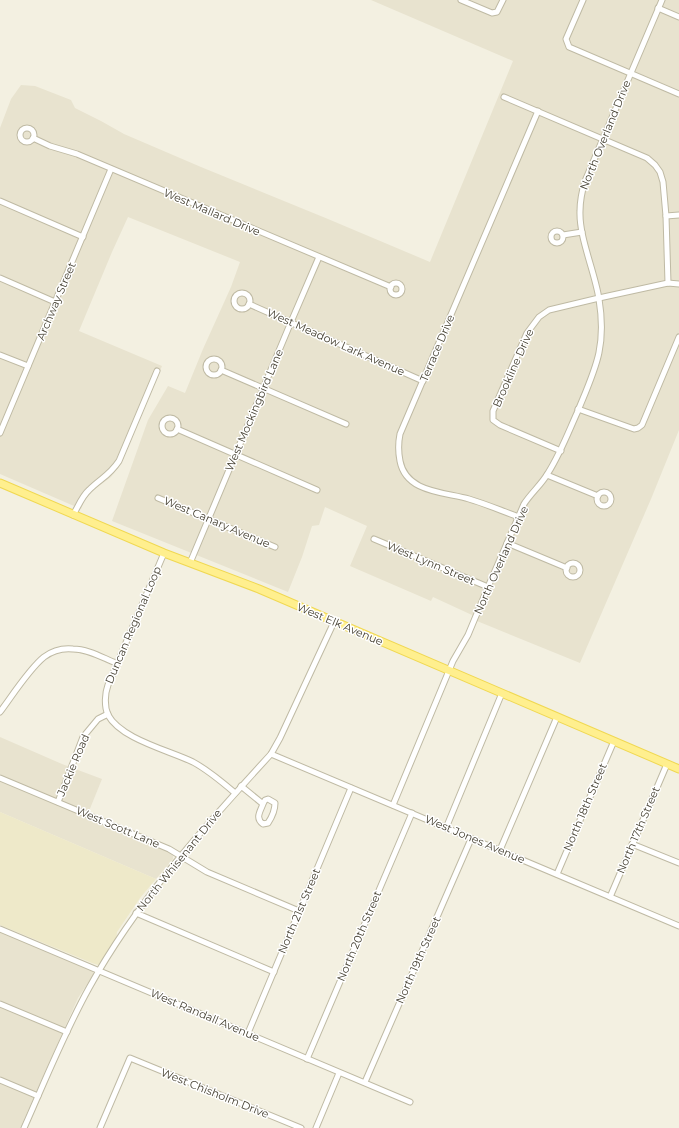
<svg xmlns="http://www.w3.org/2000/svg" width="679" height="1128" font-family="Montserrat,sans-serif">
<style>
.residential{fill:#e8e3cf}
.education{fill:#eee9c9}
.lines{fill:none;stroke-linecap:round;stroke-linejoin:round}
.minor-casing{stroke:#bfbaa4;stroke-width:7}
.major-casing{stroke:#f0d852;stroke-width:9}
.minor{stroke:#fff;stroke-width:5}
.major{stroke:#ffef8e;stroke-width:7}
.labels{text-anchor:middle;stroke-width:3;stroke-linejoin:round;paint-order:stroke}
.street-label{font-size:11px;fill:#454032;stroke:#fff}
</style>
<rect width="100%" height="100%" fill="#f3f0e1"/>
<g class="residential">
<path d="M371 0H679V430L651 499 580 663 477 621 472 615 433 597 431 601 350 566 367 526 325 507 319 525 312 526 302 557 288 592 112 521 148 420 168 386 185 393 203 349 231 287 240 262 128 217 112 252 79 331 162 366 118 468 111 477 91 492 84 501 81 509 0 474V128L11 99 21 85 35 86 71 100 75 108 101 121 124 134 201 167 328 219 430 262 513 61Z"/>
<path d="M0 737 62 764 102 779 87 816 171 852 173 856V859L156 879 0 812Z"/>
<path d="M0 931 92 969 93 972V975L78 998 20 1128H0Z"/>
</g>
<path class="education" d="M0 812 156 879 140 898 117 932 116 941 101 964 98 965 92 963 0 925Z"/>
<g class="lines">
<g class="minor-casing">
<g id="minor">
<path d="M461 0 492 13 497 12 503 0"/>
<path d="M583 0 566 39 569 47 679 94"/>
<path d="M658 8 679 17"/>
<path d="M504 97 647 158 655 165 660 172 663 182 666 216 668 283"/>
<circle cx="27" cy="135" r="7"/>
<path d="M33 138 50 146 77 154 391 287"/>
<path d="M0 201 83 237"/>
<path d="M666 216 679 215"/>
<circle cx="557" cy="237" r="6"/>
<path d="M563 235 582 232"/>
<path d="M0 278 55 302"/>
<circle cx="396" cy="289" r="6"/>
<circle cx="242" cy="301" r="8"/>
<path d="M249 304 423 381"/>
<path d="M0 355 28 366"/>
<circle cx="214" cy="367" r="8"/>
<path d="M221 370 346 424"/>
<path d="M578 409 634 429 638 428 642 425 679 337"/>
<circle cx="170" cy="426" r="8"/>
<path d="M177 429 317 490"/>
<path d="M0 433 111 169"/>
<path d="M561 451 500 425 493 420V411L527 333 539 317 549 310 599 298 668 283 679 284"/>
<path d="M547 475 598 496"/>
<circle cx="604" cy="499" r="7"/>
<path d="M158 498 275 547"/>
<path d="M73 515C78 507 82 496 89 490 101 478 109 476 119 461L157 371"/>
<path d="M519 517C502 511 486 504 469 499 445 492 406 493 400 461 398 451 398 444 400 434L538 111"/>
<path d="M374 539 488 587"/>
<path d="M507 543 567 568"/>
<path d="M164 553 108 685C105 693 104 706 108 715 121 739 168 750 193 762 208 770 221 781 235 793"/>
<path d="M190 563 291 322 319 257"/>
<circle cx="573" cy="570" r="7"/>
<path d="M0 712C12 696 29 669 44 657 52 651 63 648 73 649 88 649 103 658 116 663"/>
<path d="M271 754C407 812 543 868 679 926"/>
<path d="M0 778 169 849 207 872 299 911"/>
<path d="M241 786 263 804C260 812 255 818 263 824L268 823C272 817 275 811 275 803L268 799 265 800 263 804"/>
<path d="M58 802 83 737 98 719 108 714"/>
<path d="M393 805 453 661 468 635 488 587 524 504C531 493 542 484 548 473 560 454 568 433 577 413 595 369 607 348 599 299 595 272 579 238 580 211 580 201 582 191 585 181L662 0"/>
<path d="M446 828 502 693"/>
<path d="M632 844 679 863"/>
<path d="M500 850 557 717"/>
<path d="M557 874 614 741"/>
<path d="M610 897 667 764"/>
<path d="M136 913 274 972"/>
<path d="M0 929 410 1102"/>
<path d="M0 1004 67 1032"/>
<path d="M248 1033 351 788"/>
<path d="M307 1059 412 813"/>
<path d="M0 1080 38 1096"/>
<path d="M365 1082 471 839"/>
<path d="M24 1128C45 1081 64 1033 89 988 137 901 204 827 271 754L280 738 334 622"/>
<path d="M100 1128 130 1058 301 1128"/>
<path d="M316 1128 339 1073"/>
</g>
</g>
<g class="major-casing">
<path id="major" d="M0 483 164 553 259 589 679 769"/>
</g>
<use href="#minor" class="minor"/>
<use href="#major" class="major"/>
</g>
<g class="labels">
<g class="street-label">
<text transform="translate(605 135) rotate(-68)" y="4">North Overland Drive</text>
<text transform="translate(212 212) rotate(23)" y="4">West Mallard Drive</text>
<text transform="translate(56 301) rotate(-67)" y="4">Archway Street</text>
<text transform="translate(336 342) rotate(24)" y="4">West Meadow Lark Avenue</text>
<text transform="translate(437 348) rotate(-67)" y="4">Terrace Drive</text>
<text transform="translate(513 368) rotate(-66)" y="4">Brookline Drive</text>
<text transform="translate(254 410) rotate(-67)" y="4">West Mockingbird Lane</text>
<text transform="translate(217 522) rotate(23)" y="4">West Canary Avenue</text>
<text transform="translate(501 560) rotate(-66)" y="4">North Overland Drive</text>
<text transform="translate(431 563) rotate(23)" y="4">West Lynn Street</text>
<text transform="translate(340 624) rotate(23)" y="4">West Elk Avenue</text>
<text transform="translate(133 625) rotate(-67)" y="4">Duncan Regional Loop</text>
<text transform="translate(73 765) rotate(-67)" y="4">Jackie Road</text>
<text transform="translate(585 807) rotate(-67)" y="4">North 18th Street</text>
<text transform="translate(118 827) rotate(23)" y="4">West Scott Lane</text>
<text transform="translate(638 830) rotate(-67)" y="4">North 17th Street</text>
<text transform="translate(475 839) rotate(23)" y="4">West Jones Avenue</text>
<text transform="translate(179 860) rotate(-51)" y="4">North Whisenant Drive</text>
<text transform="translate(299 911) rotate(-67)" y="4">North 21st Street</text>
<text transform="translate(359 936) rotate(-67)" y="4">North 20th Street</text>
<text transform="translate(418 960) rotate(-66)" y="4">North 19th Street</text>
<text transform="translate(205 1015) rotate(23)" y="4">West Randall Avenue</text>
<text transform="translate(215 1093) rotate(22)" y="4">West Chisholm Drive</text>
</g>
</g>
</svg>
